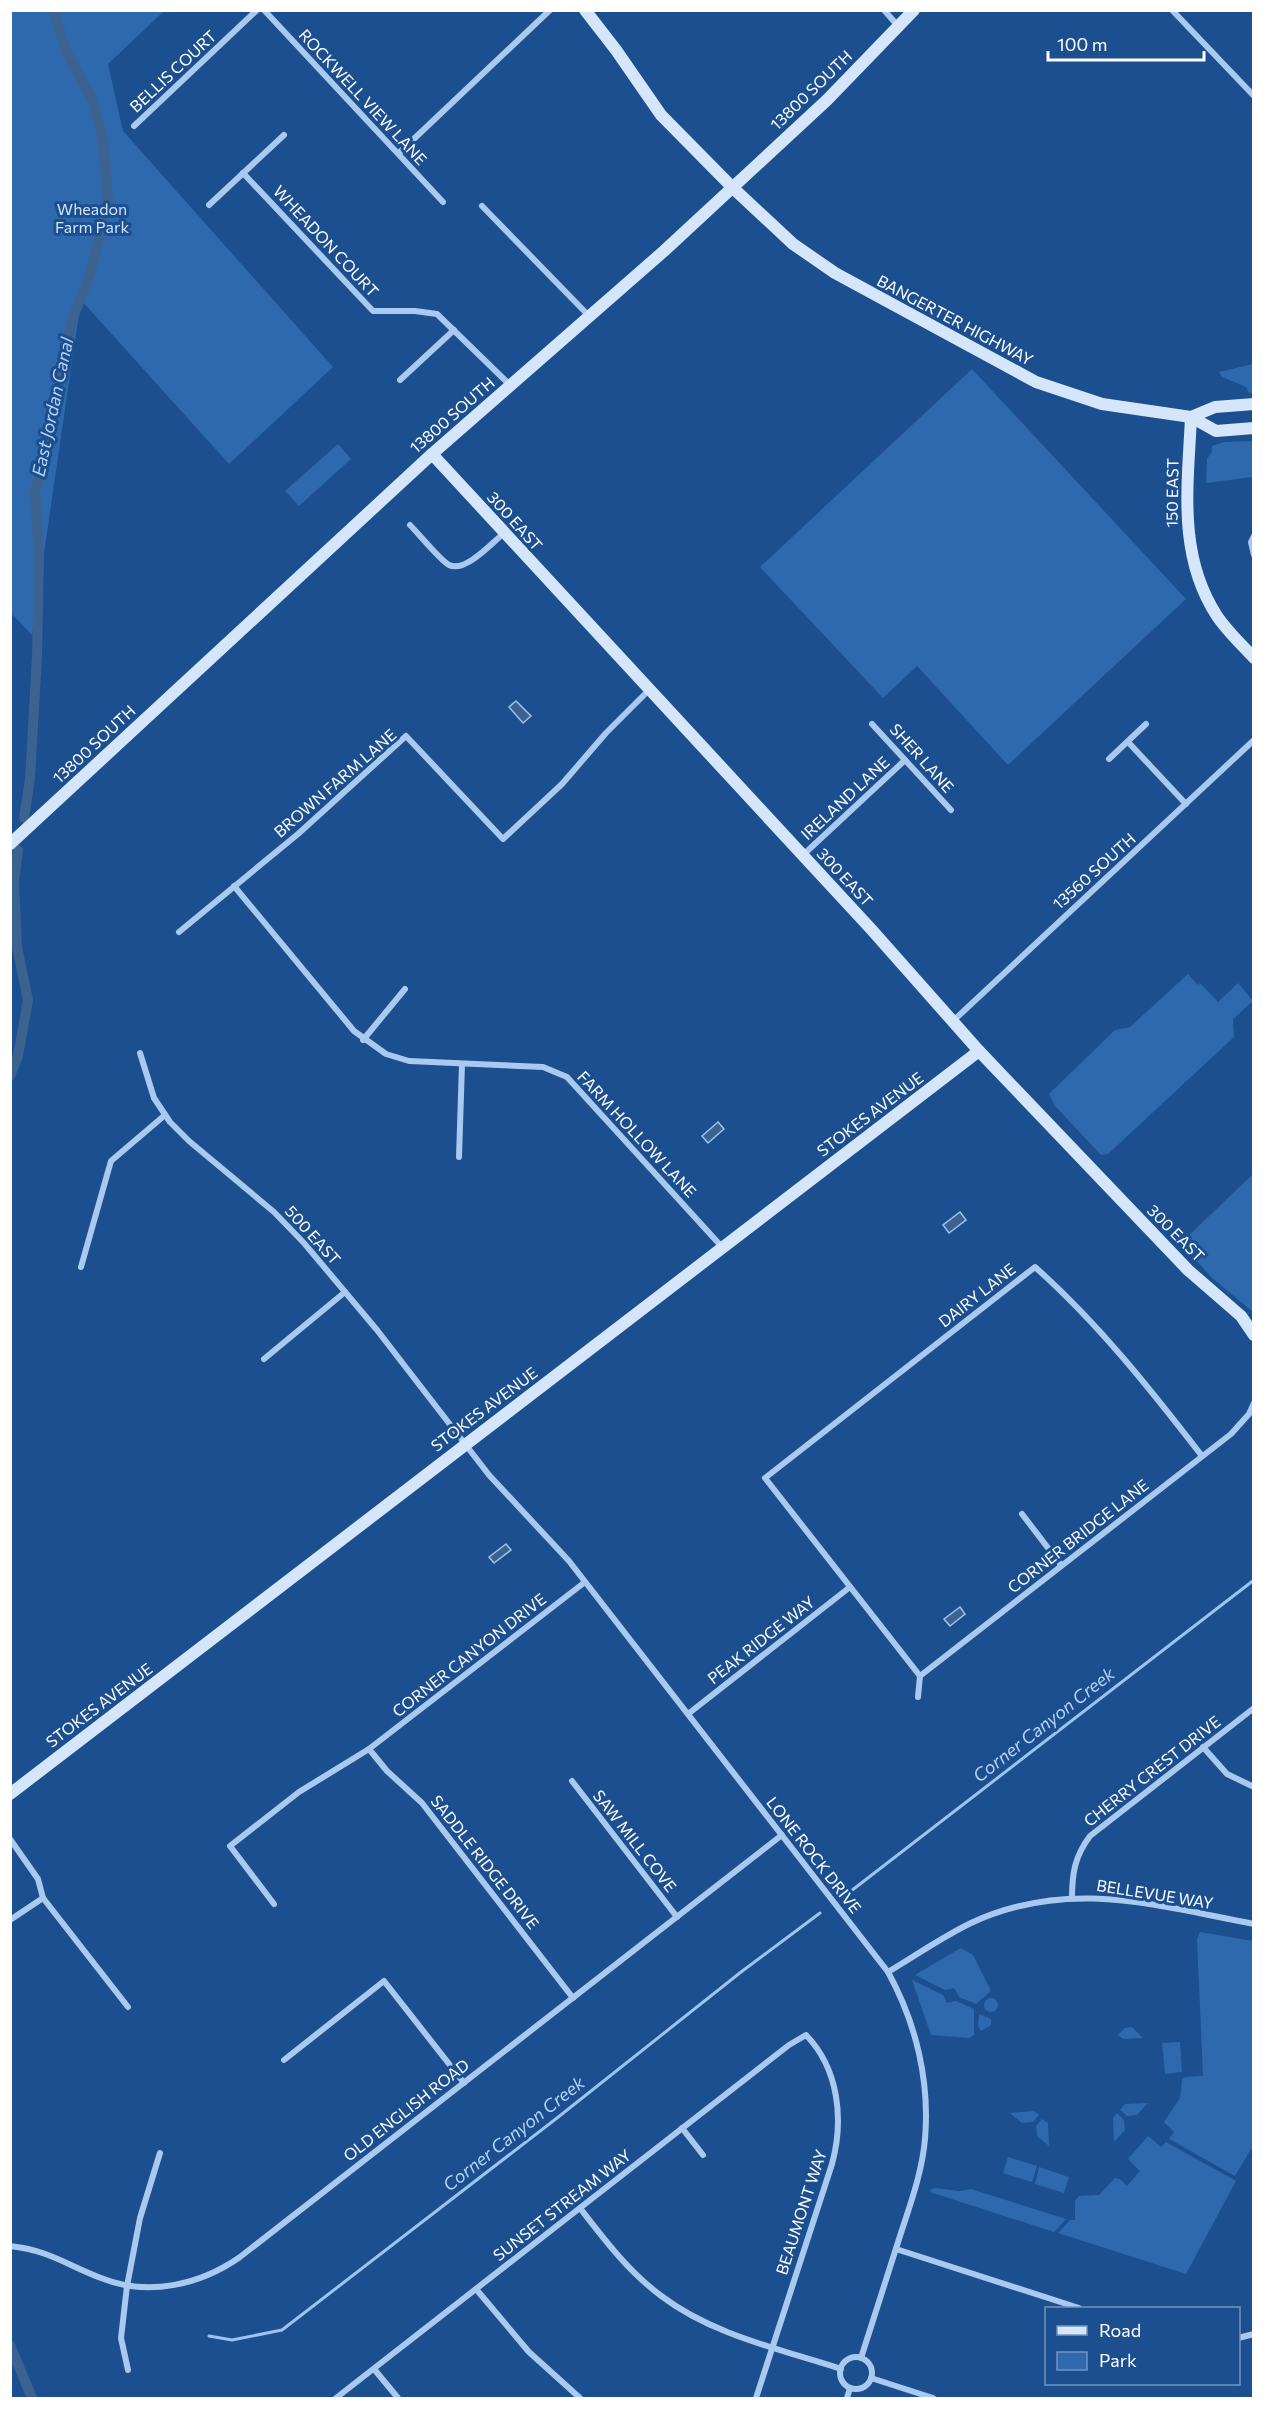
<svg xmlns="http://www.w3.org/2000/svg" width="1264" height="2409" font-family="Commissioner,sans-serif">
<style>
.green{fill:#2e69ad}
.water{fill:#3c6290;stroke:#9cc4f0;stroke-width:1.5}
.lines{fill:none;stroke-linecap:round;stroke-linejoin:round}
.stream{stroke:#9cc4f0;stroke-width:3}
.canal{stroke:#3c6290;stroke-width:10}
.street{stroke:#a9c9ee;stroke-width:6}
.secondary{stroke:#d6e6fa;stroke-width:12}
.labels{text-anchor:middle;stroke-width:6;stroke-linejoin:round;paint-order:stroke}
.street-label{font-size:16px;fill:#fff;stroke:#1b4f8f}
.park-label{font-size:16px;fill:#cfe3fa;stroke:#1b4f8f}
.water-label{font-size:18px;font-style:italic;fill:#b5d3f5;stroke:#1b4f8f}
</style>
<rect width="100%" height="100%" fill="#1b4f8f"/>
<g class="green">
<path d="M11 10 164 11 108 64 123 131 333 367 229 464 81 300 32 635 10 612Z"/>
<path d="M1253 364V393H1249L1246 387 1222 377 1219 372Z"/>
<path d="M972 369 1186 599 1008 765 917 666 883 698 760 567Z"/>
<path d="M1253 441V477L1206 483 1207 459 1212 451V446L1224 442Z"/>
<path d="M338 444 351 459 299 506 285 491Z"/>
<path d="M1188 974 1198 985 1200 983 1218 1002 1238 983 1253 1001 1233 1019 1234 1037 1108 1154 1101 1155 1055 1106 1049 1094 1115 1030 1130 1027Z"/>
<path d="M1253 1174V1312L1211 1277 1181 1243Z"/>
<path d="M1200 1932 1253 1941V2146L1235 2176 1169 2139 1174 2132 1164 2122 1180 2098 1182 2079 1185 2077 1203 2076 1197 1939Z"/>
<path d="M961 1948 973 1955 990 1989V1992L976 2004 959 1997 954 1988 945 1990 915 1975Z"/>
<path d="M912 1980 943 1995 947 2003 956 2001 974 2009V2035L969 2038 931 2035Z"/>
<circle cx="991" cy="2005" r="7"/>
<path d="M979 2014 991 2019V2025L981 2031 978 2026Z"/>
<path d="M1132 2027 1143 2038 1123 2039 1118 2035 1125 2028Z"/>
<path d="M1180 2042 1182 2072 1165 2074 1162 2043Z"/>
<path d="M1148 2103 1137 2115 1127 2116 1120 2110 1125 2104Z"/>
<path d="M1034 2111 1039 2115 1033 2122 1022 2123 1010 2113Z"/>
<path d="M1117 2113 1124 2120 1125 2130 1114 2142 1113 2118Z"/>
<path d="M1042 2119 1048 2123 1049 2146 1037 2136 1036 2126Z"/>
<path d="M1148 2136 1161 2147 1166 2142 1236 2181 1186 2274 1058 2233 1070 2220H1075V2201L1079 2196 1099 2195 1115 2178 1120 2179 1127 2186 1140 2171 1128 2159Z"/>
<path d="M1008 2157 1037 2166 1032 2182 1003 2173Z"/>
<path d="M1039 2167 1069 2177 1064 2193 1035 2184Z"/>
<path d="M935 2188 959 2191 971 2189 1066 2219 1054 2232 930 2192 931 2189Z"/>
</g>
<g class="water">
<path d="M516 701 531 716 523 723 509 707Z"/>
<path d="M718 1122 724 1129 708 1143 702 1136Z"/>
<path d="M960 1212 966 1220 949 1233 943 1225Z"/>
<path d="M506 1544 511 1550 494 1563 489 1557Z"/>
<path d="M960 1607 965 1614 950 1626 944 1619Z"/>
</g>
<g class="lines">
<g class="stream">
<path d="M851 1891 1254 1580"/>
<path d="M209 2336 232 2340 282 2330 557 2118 741 1972 820 1913"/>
</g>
<g class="canal">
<path d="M24 818 30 779 37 656 39 558 35 491 50 434 71 323 91 272 108 199 103 139 92 99 68 55 53 10"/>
<path d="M10 1076 18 1056 28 1000 17 947 14 881 18 850"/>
<path d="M10 2345 32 2398"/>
</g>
<g class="street">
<path d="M264 10 443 202"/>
<path d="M884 10 898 26"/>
<path d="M1172 10 1254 96"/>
<path d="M134 126 257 10"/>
<path d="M399 153 550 10"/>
<path d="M243 173 373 311H415L437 314 510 385"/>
<path d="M209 205 284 135"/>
<path d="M482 206 590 317"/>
<path d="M400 380 454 330"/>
<path d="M410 525C418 533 441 561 449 565 465 573 492 543 504 533"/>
<path d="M1254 536 1251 542 1254 555"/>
<path d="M872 724 951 810"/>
<path d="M1128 742 1186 804"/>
<path d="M1109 759 1146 724"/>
<path d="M803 855 905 760"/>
<path d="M234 886 354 1031 386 1054 409 1061 543 1067 567 1077 722 1247"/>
<path d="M179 932 298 834 406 736 503 839 562 784 606 733 648 691"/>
<path d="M953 1021 1254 740"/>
<path d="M363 1040 405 989"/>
<path d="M140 1053 154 1098 170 1122 189 1141 274 1212 304 1243 377 1330 489 1475 569 1561 888 1972C916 2023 930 2081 925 2139 922 2173 910 2205 900 2236 887 2277 874 2318 861 2358"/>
<path d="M459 1157 462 1064"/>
<path d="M81 1267 111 1161 165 1115"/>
<path d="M264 1359 345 1292"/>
<path d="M1022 1514 1061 1565"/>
<path d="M920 1676 765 1478 1035 1267C1098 1323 1151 1390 1202 1456"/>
<path d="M918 1697 920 1676 1231 1434 1249 1414 1254 1403"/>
<path d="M688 1714 850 1587"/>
<path d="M1203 1747 1227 1774 1254 1787"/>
<path d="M369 1749 387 1771 422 1803 573 1998"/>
<path d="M572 1781 677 1917"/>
<path d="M10 1839 38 1879 43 1898"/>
<path d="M43 1898 128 2007"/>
<path d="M1072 1898C1072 1873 1075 1856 1090 1836L1254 1708"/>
<path d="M274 1904 230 1846 299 1792 369 1749 585 1582"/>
<path d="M10 1920 43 1898"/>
<path d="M888 1972C915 1956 942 1937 971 1923 1068 1878 1154 1905 1254 1924"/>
<path d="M284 2060 384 1981 464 2083"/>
<path d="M682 2128 703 2155"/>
<path d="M580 2208C604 2239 628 2271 660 2295 712 2335 780 2349 841 2369"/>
<path d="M10 2246C48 2250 67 2265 101 2278 148 2297 200 2285 240 2257L782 1835"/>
<path d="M896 2249 1079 2308"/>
<path d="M476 2289 529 2352 580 2398"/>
<path d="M1238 2338 1254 2334"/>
<circle cx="856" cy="2373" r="16"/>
<path d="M374 2369 398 2398"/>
<path d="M128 2370 121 2338 127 2286 140 2218 160 2153"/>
<path d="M871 2378 933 2398"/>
<path d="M336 2398 789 2045 806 2035C839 2069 844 2120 832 2164L756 2398"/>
<path d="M847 2398 850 2388"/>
</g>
<g class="secondary">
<path d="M585 10 616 50 661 115 733 188 793 244 835 273 1036 382 1102 404 1191 417 1216 431 1254 428"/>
<path d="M1191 417C1188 485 1177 555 1217 616 1227 631 1241 644 1254 658"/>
<path d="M1191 417 1215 407 1254 404"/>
<path d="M432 454 871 929 979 1051 1188 1270 1241 1316 1254 1335"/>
<path d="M10 844 432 454 664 251 827 100 914 10"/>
<path d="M10 1794 979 1051"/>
</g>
</g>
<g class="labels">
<g class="street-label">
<text transform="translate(173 71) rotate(-43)" y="6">BELLIS COURT</text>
<text transform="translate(811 90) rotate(-44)" y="6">13800 SOUTH</text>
<text transform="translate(363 97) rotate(47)" y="6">ROCKWELL VIEW LANE</text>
<text transform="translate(326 241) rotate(47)" y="6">WHEADON COURT</text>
<text transform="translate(955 320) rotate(28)" y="6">BANGERTER HIGHWAY</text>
<text transform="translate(452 415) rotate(-41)" y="6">13800 SOUTH</text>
<text transform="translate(1172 493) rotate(-89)" y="6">150 EAST</text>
<text transform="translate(515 521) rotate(48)" y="6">300 EAST</text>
<text transform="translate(94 744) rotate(-43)" y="6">13800 SOUTH</text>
<text transform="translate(922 758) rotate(48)" y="6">SHER LANE</text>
<text transform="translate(335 783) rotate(-41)" y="6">BROWN FARM LANE</text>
<text transform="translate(845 798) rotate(-43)" y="6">IRELAND LANE</text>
<text transform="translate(1094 871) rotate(-42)" y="6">13560 SOUTH</text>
<text transform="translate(845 877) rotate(47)" y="6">300 EAST</text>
<text transform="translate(870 1114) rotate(-37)" y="6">STOKES AVENUE</text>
<text transform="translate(637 1134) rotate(47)" y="6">FARM HOLLOW LANE</text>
<text transform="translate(1176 1233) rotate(45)" y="6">300 EAST</text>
<text transform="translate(313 1235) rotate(48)" y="6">500 EAST</text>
<text transform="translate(977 1295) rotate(-38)" y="6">DAIRY LANE</text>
<text transform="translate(484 1409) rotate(-37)" y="6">STOKES AVENUE</text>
<text transform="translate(1078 1536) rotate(-38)" y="6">CORNER BRIDGE LANE</text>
<text transform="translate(761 1640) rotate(-38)" y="6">PEAK RIDGE WAY</text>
<text transform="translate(469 1655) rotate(-38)" y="6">CORNER CANYON DRIVE</text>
<text transform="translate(99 1705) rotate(-37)" y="6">STOKES AVENUE</text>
<text transform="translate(1152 1771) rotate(-38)" y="6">CHERRY CREST DRIVE</text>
<text transform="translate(635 1841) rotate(52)" y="6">SAW MILL COVE</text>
<text transform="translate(814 1855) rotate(52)" y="6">LONE ROCK DRIVE</text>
<text transform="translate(485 1862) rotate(52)" y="6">SADDLE RIDGE DRIVE</text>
<text transform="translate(1155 1894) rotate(9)" y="6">BELLEVUE WAY</text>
<text transform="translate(406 2110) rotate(-38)" y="6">OLD ENGLISH ROAD</text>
<text transform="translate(562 2205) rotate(-38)" y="6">SUNSET STREAM WAY</text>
<text transform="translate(801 2212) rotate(-72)" y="6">BEAUMONT WAY</text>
</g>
<g class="park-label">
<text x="92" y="215">Wheadon<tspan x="92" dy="18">Farm Park</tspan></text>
</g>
<g class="water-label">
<text transform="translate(53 407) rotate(-78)" y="6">East Jordan Canal</text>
<text transform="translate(1044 1725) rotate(-38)" y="6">Corner Canyon Creek</text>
<text transform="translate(514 2134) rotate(-38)" y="6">Corner Canyon Creek</text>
</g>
</g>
<rect width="1264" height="2409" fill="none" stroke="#ffffff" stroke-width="24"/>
<rect x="1045" y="2307" width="195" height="78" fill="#1b4f8f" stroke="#7695bc" stroke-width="1.5"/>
<rect x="1057" y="2326" width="30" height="9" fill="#d6e6fa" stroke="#7695bc" stroke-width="1.5"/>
<text x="1099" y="2337" font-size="18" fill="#ffffff">Road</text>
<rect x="1057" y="2352" width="30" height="18" fill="#2e69ad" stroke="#7695bc" stroke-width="1.5"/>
<text x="1099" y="2367" font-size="18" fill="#ffffff">Park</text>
<path d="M1048 51v9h156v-9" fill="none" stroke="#ffffff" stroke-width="3"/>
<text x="1057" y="51" font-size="18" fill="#ffffff" stroke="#1b4f8f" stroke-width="4.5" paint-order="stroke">100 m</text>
</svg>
